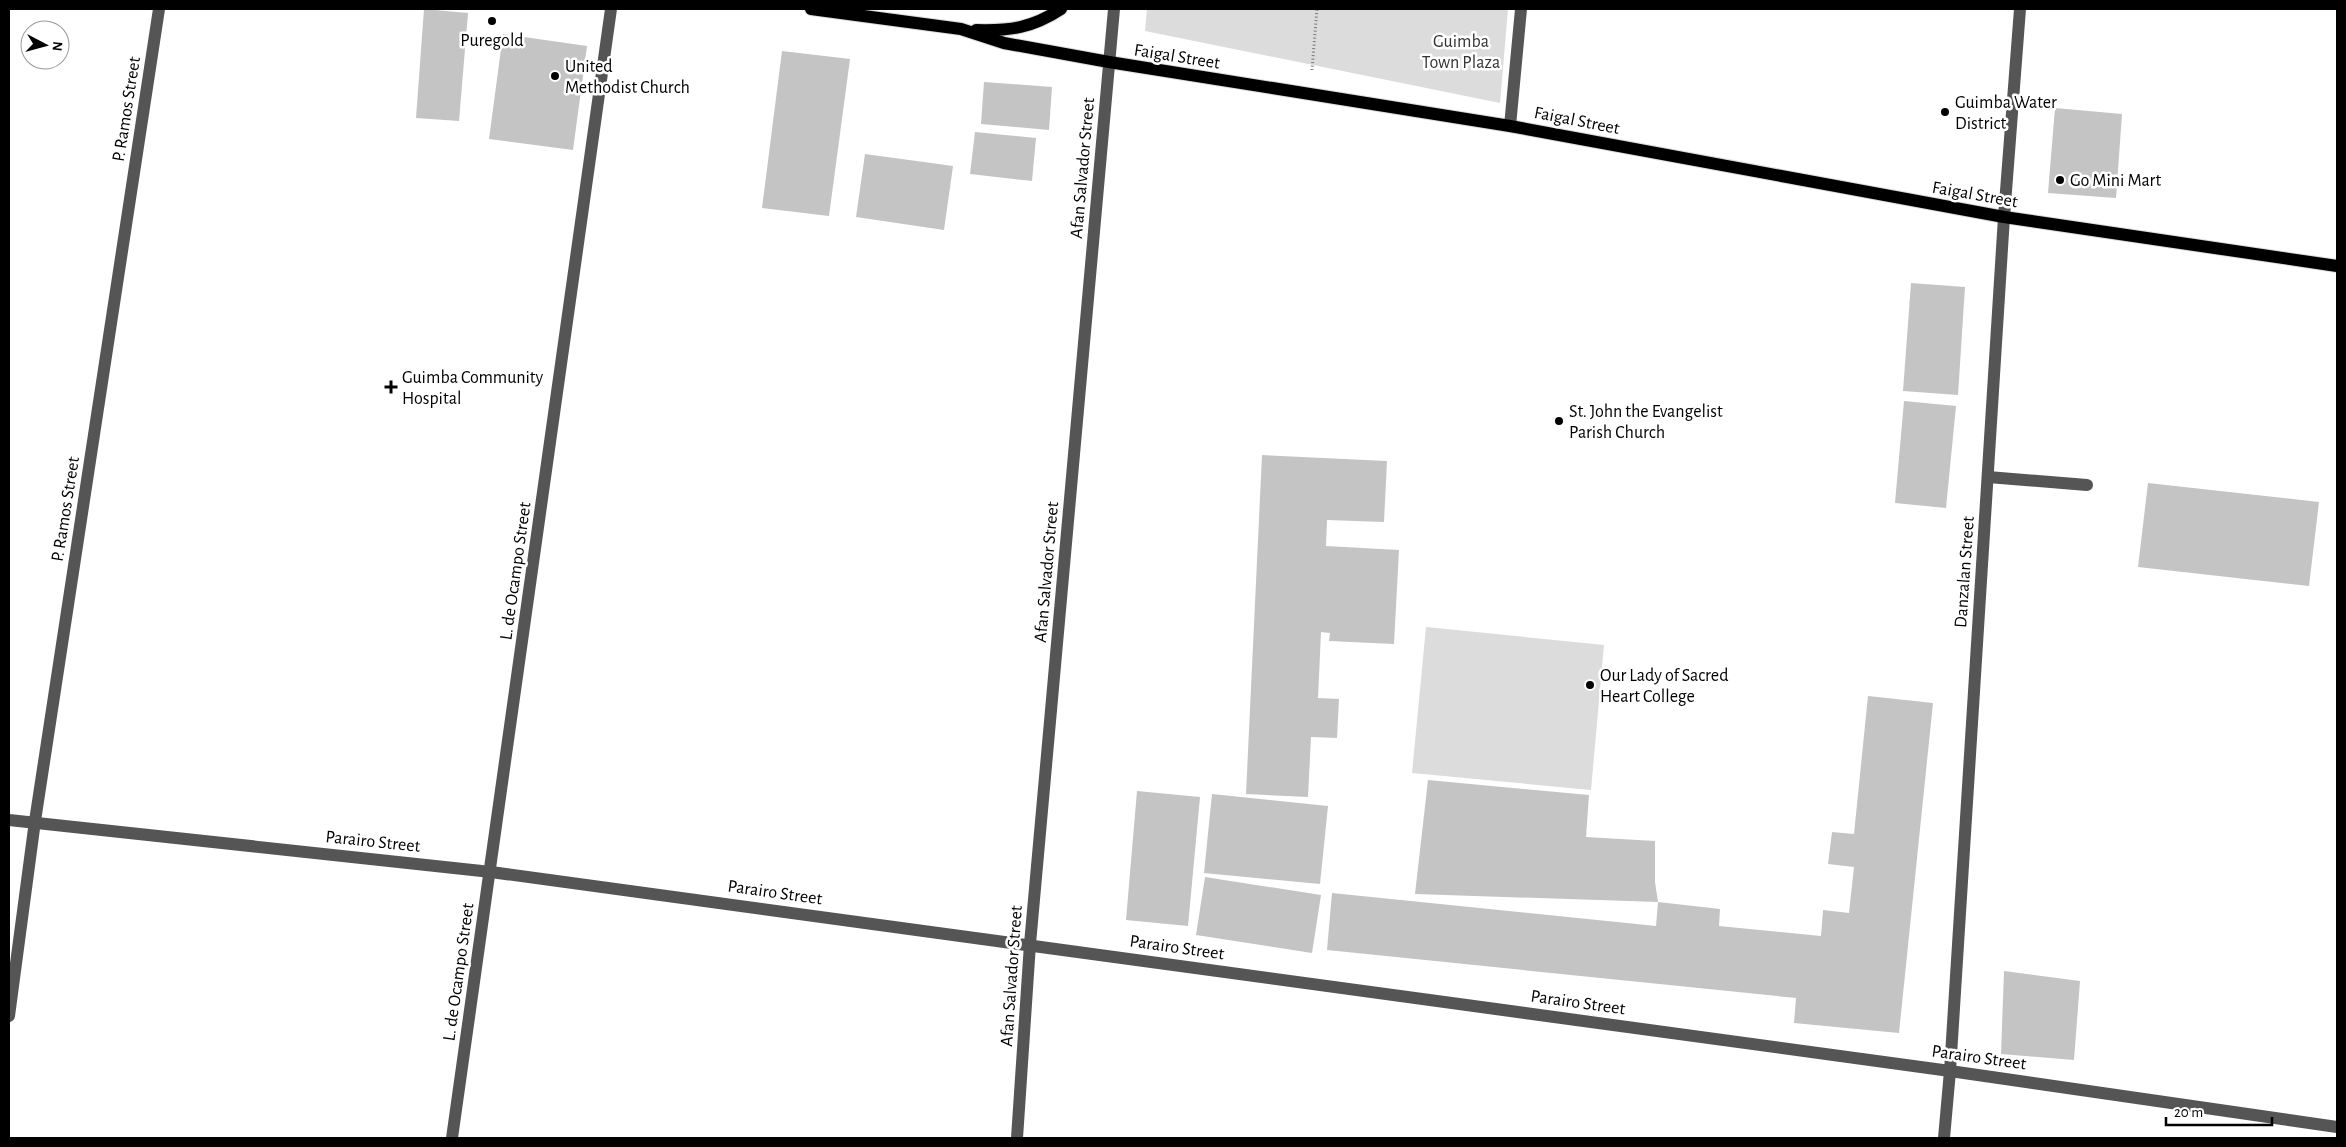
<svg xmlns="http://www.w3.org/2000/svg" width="2346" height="1147" font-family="'Alegreya Sans',sans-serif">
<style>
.green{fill:#dcdcdc}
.building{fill:#c4c4c4}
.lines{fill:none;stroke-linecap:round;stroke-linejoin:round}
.major-casing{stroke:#dbdbdb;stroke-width:14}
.path{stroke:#777;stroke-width:3;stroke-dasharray:1 2.5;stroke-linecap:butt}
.minor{stroke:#555;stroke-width:12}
.major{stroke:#000;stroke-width:12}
.poi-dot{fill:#000;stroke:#fff;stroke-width:2}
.labels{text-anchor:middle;stroke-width:5;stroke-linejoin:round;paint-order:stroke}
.poi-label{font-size:18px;fill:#000;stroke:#fff;text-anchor:start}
.park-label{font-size:18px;fill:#333;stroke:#fff}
.street-label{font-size:18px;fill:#000;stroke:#fff}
</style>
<rect width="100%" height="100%" fill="#fff"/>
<g class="green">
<path d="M1147 9H1508L1500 103 1145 31Z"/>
<path d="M1426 627 1604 645 1591 790 1412 773Z"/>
</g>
<g class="building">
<path d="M424 9 468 13 459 121 416 118Z"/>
<path d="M503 34 587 46 573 150 489 139Z"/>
<path d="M782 51 850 59 829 216 762 208Z"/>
<path d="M984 82 1052 87 1049 130 981 124Z"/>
<path d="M2055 108 2122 114 2116 198 2048 193Z"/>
<path d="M975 132 1036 138 1032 181 970 174Z"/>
<path d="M865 154 953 166 944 230 856 217Z"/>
<path d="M1911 283 1965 287 1958 395 1903 391Z"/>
<path d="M1904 401 1956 406 1946 508 1895 503Z"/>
<path d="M1262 455 1387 461 1384 522 1327 520 1326 546 1399 550 1394 644 1329 641 1330 633 1321 632 1318 698 1339 699 1337 738 1311 737 1308 797 1246 794Z"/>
<path d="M2148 483 2319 502 2309 586 2138 567Z"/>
<path d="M1868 696 1933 703 1899 1033 1794 1023 1796 998 1327 950 1332 893 1656 926 1658 902 1720 909 1719 926 1821 936 1823 910 1849 913 1854 867 1828 864 1832 832 1854 834Z"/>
<path d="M1428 780 1589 795 1586 837 1655 841V882L1658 902 1415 894Z"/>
<path d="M1137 791 1200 797 1188 926 1126 920Z"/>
<path d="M1212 794 1328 806 1320 884 1204 873Z"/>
<path d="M1205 877 1321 895 1312 953 1196 935Z"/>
<path d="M2004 971 2080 981 2074 1060 2001 1054Z"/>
</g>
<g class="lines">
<g class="major-casing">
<g id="major">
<path d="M811 9 961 29 1004 43 1109 62 1510 126 2004 217 2337 266"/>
<path d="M976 30C1010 31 1032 28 1061 9"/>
</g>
</g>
<path class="path" d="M1312 70 1317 9"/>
<g class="minor">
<path d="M1510 126 1521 9"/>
<path d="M1988 477 2087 485"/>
<path d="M9 820 491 872 1950 1071 2337 1127"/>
<path d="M9 1016 35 821 159 9"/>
<path d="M452 1138 611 9"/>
<path d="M1017 1138 1030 944 1114 9"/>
<path d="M1944 1138 1950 1071 2004 217 2020 9"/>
</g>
<use href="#major" class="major"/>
</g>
<g class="poi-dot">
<circle cx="492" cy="21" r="5"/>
<circle cx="555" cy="76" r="5"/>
<circle cx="1945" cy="112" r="5"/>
<circle cx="2060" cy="180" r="5"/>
<path d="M388.5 379.5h5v5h5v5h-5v5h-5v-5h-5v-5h5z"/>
<circle cx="1559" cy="421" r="5"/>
<circle cx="1590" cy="685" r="5"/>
</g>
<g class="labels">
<g class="poi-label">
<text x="492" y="46" text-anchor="middle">Puregold</text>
<text x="565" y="72">United<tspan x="565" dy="21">Methodist Church</tspan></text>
<text x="1955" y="108">Guimba Water<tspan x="1955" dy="21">District</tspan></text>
<text x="2070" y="186">Go Mini Mart</text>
<text x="402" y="383">Guimba Community<tspan x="402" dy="21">Hospital</tspan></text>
<text x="1569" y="417">St. John the Evangelist<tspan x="1569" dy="21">Parish Church</tspan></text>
<text x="1600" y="681">Our Lady of Sacred<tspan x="1600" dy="21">Heart College</tspan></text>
</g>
<g class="park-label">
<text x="1461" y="47">Guimba<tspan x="1461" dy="21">Town Plaza</tspan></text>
</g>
<g class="street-label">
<text transform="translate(1177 56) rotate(9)" y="6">Faigal Street</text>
<text transform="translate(126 109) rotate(-81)" y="6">P. Ramos Street</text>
<text transform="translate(1577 120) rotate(11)" y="6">Faigal Street</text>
<text transform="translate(1082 168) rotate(-85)" y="6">Afan Salvador Street</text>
<text transform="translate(1975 194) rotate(10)" y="6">Faigal Street</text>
<text transform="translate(65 509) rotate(-81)" y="6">P. Ramos Street</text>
<text transform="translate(515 571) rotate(-82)" y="6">L. de Ocampo Street</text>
<text transform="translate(1046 572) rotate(-85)" y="6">Afan Salvador Street</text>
<text transform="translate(1964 572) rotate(-86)" y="6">Danzalan Street</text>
<text transform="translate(373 841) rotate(6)" y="6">Parairo Street</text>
<text transform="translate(775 892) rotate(8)" y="6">Parairo Street</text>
<text transform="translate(1177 947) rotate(8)" y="6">Parairo Street</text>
<text transform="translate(458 972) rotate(-82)" y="6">L. de Ocampo Street</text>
<text transform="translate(1011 976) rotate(-86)" y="6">Afan Salvador Street</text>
<text transform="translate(1578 1002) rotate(8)" y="6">Parairo Street</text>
<text transform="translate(1979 1057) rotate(8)" y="6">Parairo Street</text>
</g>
</g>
<rect width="2346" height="1147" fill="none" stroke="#000000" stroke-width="20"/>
<g transform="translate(45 45) rotate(96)"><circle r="24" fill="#ffffff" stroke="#999999"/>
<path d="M0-4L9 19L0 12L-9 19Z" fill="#000000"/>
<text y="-8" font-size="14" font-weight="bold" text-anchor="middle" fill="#000000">N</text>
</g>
<path d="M2166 1117v8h106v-8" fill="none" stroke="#000000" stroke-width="2.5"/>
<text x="2174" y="1117" font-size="15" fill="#000000" stroke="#ffffff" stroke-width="4" paint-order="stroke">20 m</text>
</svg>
